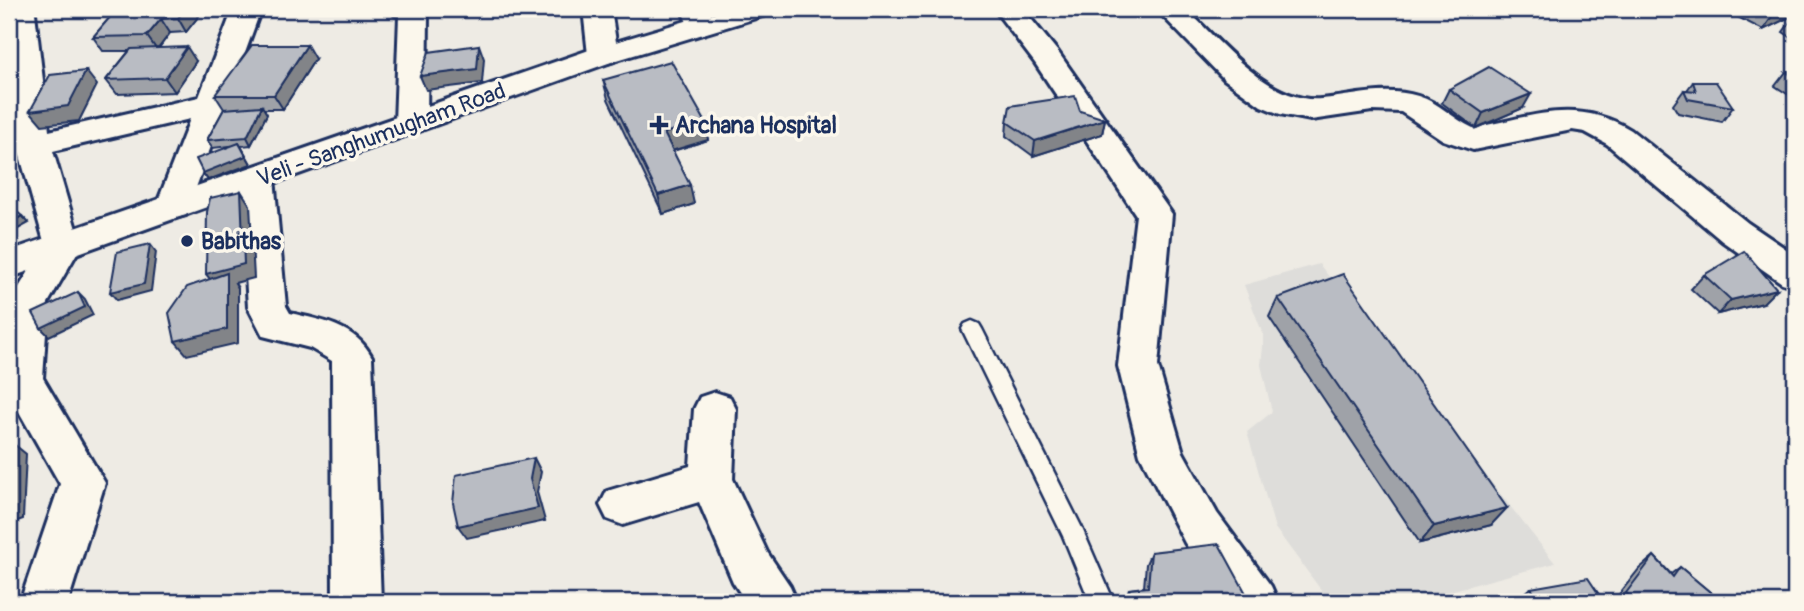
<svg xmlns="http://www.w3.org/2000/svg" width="1804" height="611" font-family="Pangolin,sans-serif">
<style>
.built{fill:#deddda}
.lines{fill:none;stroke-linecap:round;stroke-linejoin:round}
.lane-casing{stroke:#1b2f5e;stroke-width:5}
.street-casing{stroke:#1b2f5e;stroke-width:6}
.secondary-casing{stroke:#1b2f5e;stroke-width:6}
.lane{fill:#fbf7ec;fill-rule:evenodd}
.street{fill:#fbf7ec;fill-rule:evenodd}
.secondary{fill:#fbf7ec;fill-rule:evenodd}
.wall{fill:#9fa2a8;stroke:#1b2f5e;stroke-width:2}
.shaded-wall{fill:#828488;stroke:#1b2f5e;stroke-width:2}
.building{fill:#b9bcc3;stroke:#1b2f5e;stroke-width:2}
.poi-dot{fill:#1b2f5e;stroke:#fbf7ec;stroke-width:2.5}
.labels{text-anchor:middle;stroke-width:7;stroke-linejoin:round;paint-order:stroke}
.poi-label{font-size:23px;font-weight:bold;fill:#1b2f5e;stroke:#fbf7ec;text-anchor:start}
.street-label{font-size:23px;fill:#1b2f5e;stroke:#fbf7ec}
</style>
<rect width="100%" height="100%" fill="#eeebe4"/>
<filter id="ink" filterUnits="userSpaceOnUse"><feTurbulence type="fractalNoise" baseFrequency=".0143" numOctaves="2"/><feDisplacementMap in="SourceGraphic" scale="14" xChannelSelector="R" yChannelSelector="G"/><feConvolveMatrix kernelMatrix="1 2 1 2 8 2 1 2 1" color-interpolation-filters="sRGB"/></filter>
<g filter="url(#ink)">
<path class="built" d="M1319 264 1555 563 1409 602H1330L1275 528 1247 432 1272 412 1261 365 1264 337 1244 285Z"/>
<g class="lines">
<g class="lane-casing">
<path id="lane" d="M972 321 979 324 982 329 1081 526 1114 602H1090L1063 536 962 329 965 324Z"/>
</g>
<g class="street-casing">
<g id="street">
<path d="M10 9H32L35 13 49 131 199 97 233 9H261L186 215 174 218 162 215 156 206 190 119 53 151 81 246 48 303 43 378 105 483 68 602H20L60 484 9 394 10 302 45 245 17 145 9 39Z"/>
<path d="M391 9H427L428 11 427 123 422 130 411 133 400 130 395 123 399 16 395 15Z"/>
<path d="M583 9H611L618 55 614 61 603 64 592 61 588 55Z"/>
<path d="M681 9H709L716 25 711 31 701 34 691 31Z"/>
<path d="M994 9H1023L1058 52 1172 214 1158 366 1183 452 1217 513 1271 586 1278 602H1226L1185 543 1140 455 1118 366 1136 215 1035 63Z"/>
<path d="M1156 9H1186C1220 41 1270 104 1321 99 1354 96 1385 86 1418 96 1439 102 1453 119 1473 128 1531 117 1576 97 1631 130L1748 223 1795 255V287L1782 283 1722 241 1607 144 1585 132 1572 130 1473 150 1443 140 1401 112 1372 111 1311 120 1280 114 1261 106 1224 79Z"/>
<path d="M257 167 269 170 274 178 286 306 290 313C322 320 356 326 372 357L381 602H333L332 361 310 348 263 336 248 307 240 178 245 170Z"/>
<path d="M715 392 730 397 736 409 733 479 767 552 790 586 797 602H746L733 582 699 502 623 525 607 519 600 505 607 491 690 466 694 409 700 397Z"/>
</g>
</g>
<g class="secondary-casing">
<path id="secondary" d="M726 9H770L766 15 614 61 9 278V251L592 49Z"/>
</g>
<use href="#lane" class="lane"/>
<use href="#street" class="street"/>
<use href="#secondary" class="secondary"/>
</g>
<g class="wall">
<path d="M117 9 202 12 186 32 170 33 159 48 196 61 175 92 117 94 106 80 129 51H103L93 37Z"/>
<path d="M257 9H287L258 11Z"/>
<path d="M1722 9H1795L1792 16 1763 30Z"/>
<path d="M1794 17H1795V40L1783 32Z"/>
<path d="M315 59 283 109H264L267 114 251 145 241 146 251 164 208 180 203 173 229 146 213 148 207 140 224 109 215 95Z"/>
<path d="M1795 70V99L1775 86 1786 72Z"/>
<path d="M603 80 705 121 708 140 673 151 694 204 663 214 608 99Z"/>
<path d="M1693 82 1733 107 1722 122 1678 113 1673 105 1684 90H1687Z"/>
<path d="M1449 89 1523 108 1476 128 1442 103Z"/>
<path d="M1105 119 1102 134 1033 156 1006 136 1007 122Z"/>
<path d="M1704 275 1763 303 1718 314 1691 289Z"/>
<path d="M1278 298 1491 525 1420 543 1269 317Z"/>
<path d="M1151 552 1248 597 1245 602H1125L1124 600 1129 589 1144 587 1146 564Z"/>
<path d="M1654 556 1671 574 1680 567 1722 602H1613L1639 569Z"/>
<path d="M1531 588 1604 602H1520L1518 599Z"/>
</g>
<g class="shaded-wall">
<path d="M185 9H200L202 12 186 32 178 18Z"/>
<path d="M1788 9H1795V11L1792 16 1763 30 1773 15Z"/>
<path d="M161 19 170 33 157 50 147 36Z"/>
<path d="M307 45 315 59 283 109 274 95Z"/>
<path d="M479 45 484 59 482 83 426 90 420 76Z"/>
<path d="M187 47 196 61 175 92 165 78Z"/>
<path d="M86 71 97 85 79 121 42 125 30 111Z"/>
<path d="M1531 94 1523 108 1476 128 1483 113Z"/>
<path d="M262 106 267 114 251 145 247 137Z"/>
<path d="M1105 119 1102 134 1033 156 1035 141Z"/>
<path d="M705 121 708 140 668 152 664 133Z"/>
<path d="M239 143 251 164 208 180 203 173Z"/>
<path d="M690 185 694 204 663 214 658 195Z"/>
<path d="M241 191 250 205 254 278 235 283 238 288V343L187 355 175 341 217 288 206 274Z"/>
<path d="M22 216 29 223 9 234V223Z"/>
<path d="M150 244 156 252 151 291 117 300 110 292Z"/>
<path d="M1777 289 1763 303 1718 314 1731 300Z"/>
<path d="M78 292 85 299 93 315 49 336 41 328Z"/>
<path d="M10 441 26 454 23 519 9 524V464Z"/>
<path d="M534 458 541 472 537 492 545 521 467 538 458 526Z"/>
<path d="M1507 508 1491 525 1420 543 1434 526Z"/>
</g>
<g class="building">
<path d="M117 9H185L178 18 161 19 147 36 93 37Z"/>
<path d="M1760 9H1788L1773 15Z"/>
<path d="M252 45H307L274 95H215Z"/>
<path d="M479 45 477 69 420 76 429 52Z"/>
<path d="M187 47 165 78 106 80 131 49Z"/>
<path d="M671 61 705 121 664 133 690 185 658 195 603 80Z"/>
<path d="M1489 67 1531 94 1483 113 1449 89Z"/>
<path d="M1795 70V77L1786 72Z"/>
<path d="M86 71 68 106 30 111 50 75Z"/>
<path d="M1693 82H1716L1733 107 1688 99 1684 90 1696 91Z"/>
<path d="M1075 96 1080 111 1105 119 1035 141 1007 122 1010 106Z"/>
<path d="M262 106 247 137 207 140 224 109Z"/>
<path d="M239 143 246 156 203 173 196 159Z"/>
<path d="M241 191 244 264 206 274 207 212 210 198Z"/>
<path d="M9 205 22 216 9 223Z"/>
<path d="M150 244 144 284 110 292 117 252Z"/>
<path d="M1744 251 1777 289 1731 300 1704 275Z"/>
<path d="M227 273V329L175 341 169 313 187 287Z"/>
<path d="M1343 274 1507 508 1434 526 1278 298Z"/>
<path d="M78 292 85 307 41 328 33 313Z"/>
<path d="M9 441H10L9 464Z"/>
<path d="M534 458 530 479 538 508 458 526 453 503 456 475Z"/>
<path d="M1219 544 1248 597 1216 602H1133L1129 589 1148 587 1151 552Z"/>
<path d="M1654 556 1673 577 1680 567 1722 602H1636L1626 593Z"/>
<path d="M1588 578 1604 602H1540L1531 588Z"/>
</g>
</g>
<g class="poi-dot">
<path d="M655.5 114.5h7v7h7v7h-7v7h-7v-7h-7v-7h7z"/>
<circle cx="187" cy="241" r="7"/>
</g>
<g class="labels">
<g class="poi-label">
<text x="675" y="133">Archana Hospital</text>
<text x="201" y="249">Babithas</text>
</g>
<g class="street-label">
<text transform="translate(381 134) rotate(-20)" y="8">Veli - Sanghumugham Road</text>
</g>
</g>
<rect width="1804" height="611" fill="none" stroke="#fbf7ec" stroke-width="35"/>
<rect x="18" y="18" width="1769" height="576" fill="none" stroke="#1b2f5e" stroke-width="2.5" filter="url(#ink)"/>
</svg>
